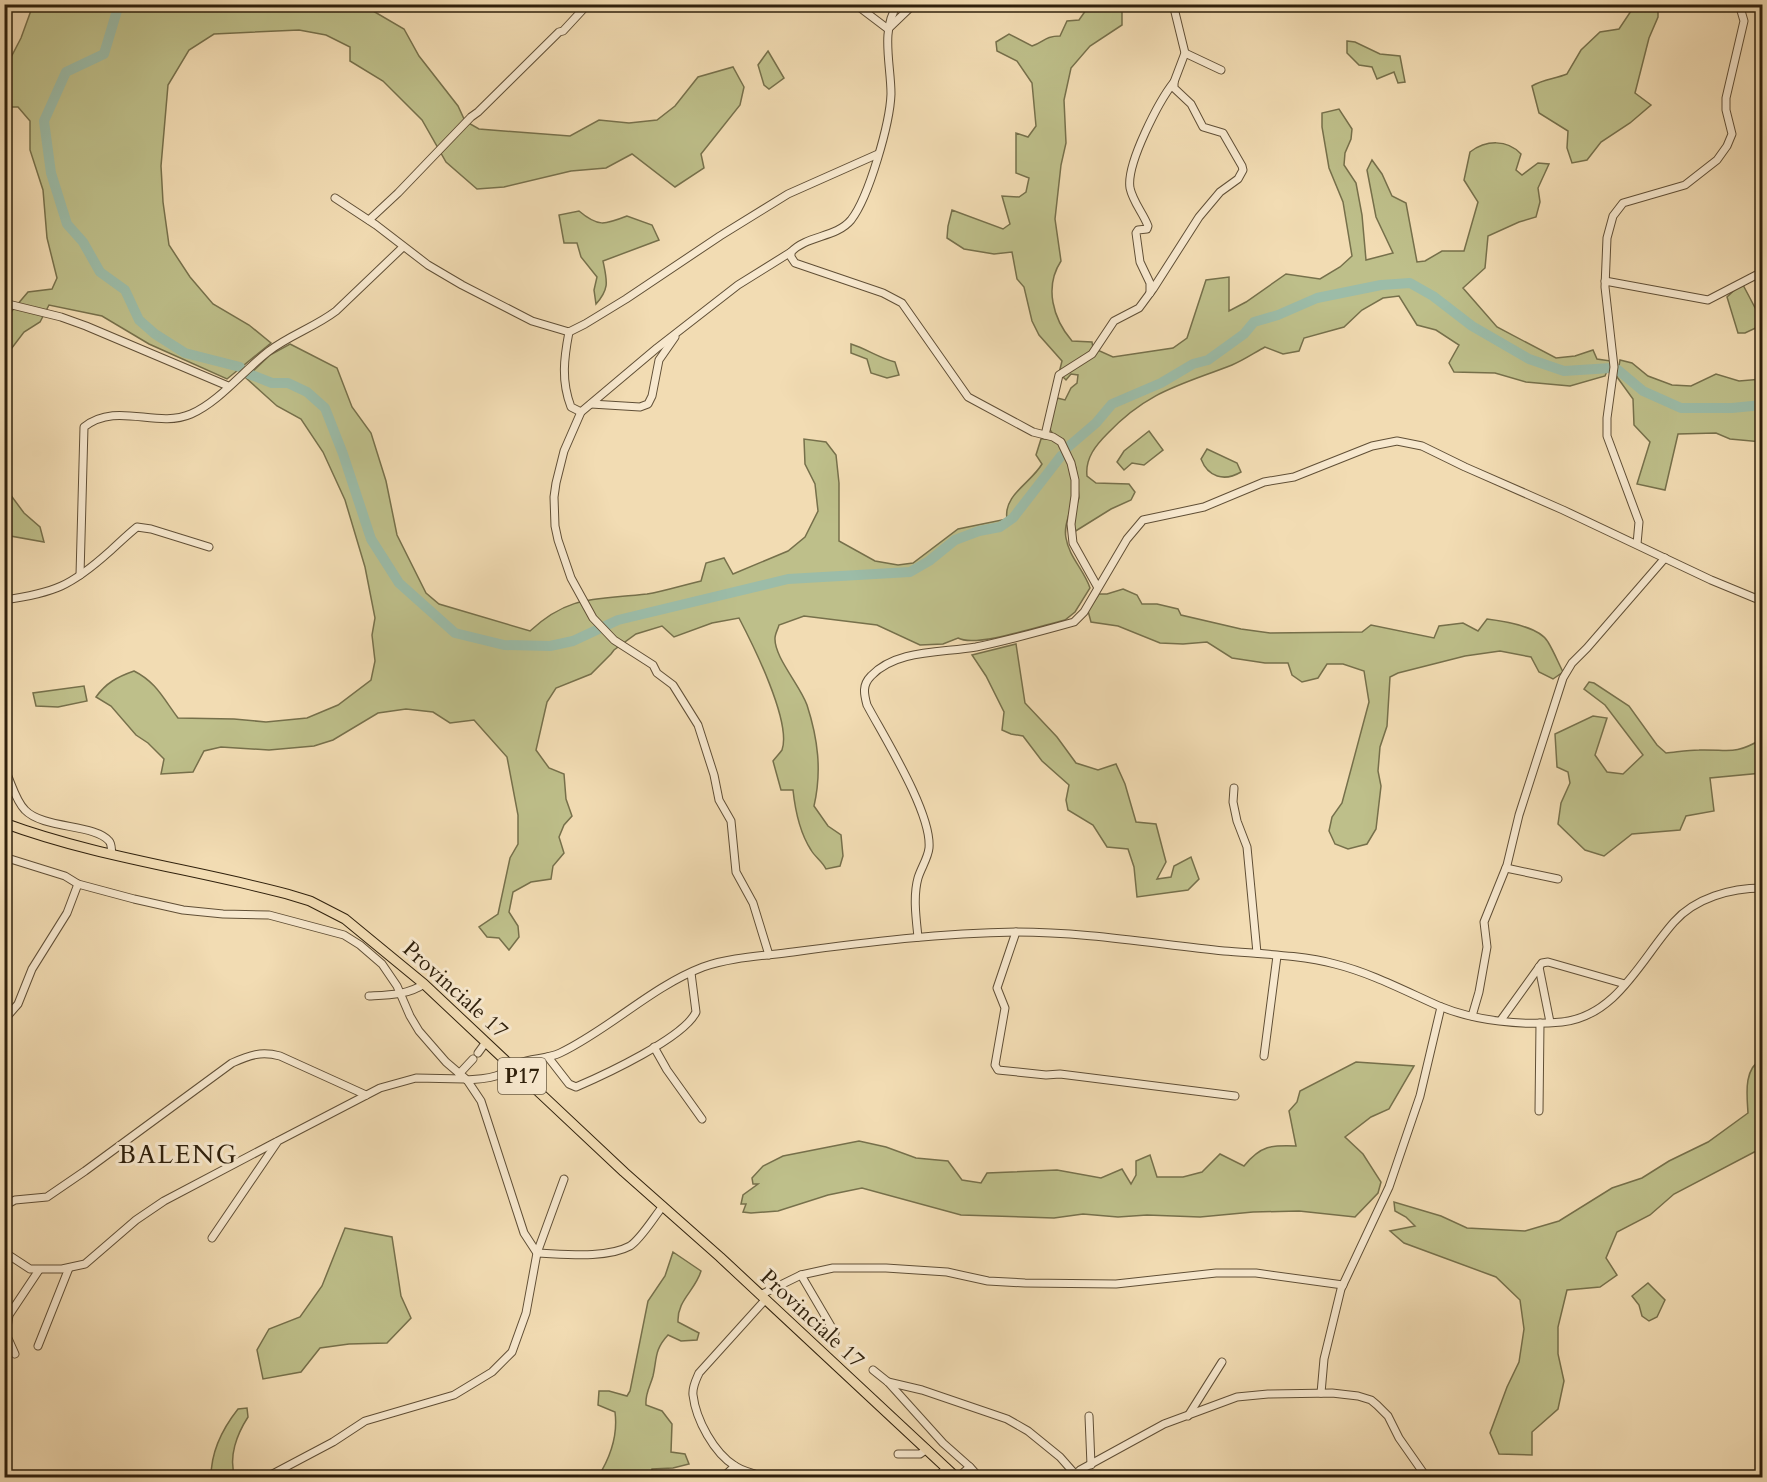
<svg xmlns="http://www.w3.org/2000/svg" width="1767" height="1482" font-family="Cardo,serif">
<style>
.green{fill:#bebf8a;stroke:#76704b;stroke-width:1.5}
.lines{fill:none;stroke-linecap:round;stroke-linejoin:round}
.river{stroke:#9cbca8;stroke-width:10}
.minor-casing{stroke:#604f36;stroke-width:9}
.major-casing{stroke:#2f200c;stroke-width:11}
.minor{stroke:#f7e8ce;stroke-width:7}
.major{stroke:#f2dcb3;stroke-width:9}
.labels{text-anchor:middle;stroke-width:6;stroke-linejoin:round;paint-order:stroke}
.shield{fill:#f7e8ce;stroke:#6b5c46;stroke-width:1.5}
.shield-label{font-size:21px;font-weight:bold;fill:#2f200c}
.street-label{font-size:22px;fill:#2f200c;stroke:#f7e8ce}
.quarter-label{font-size:26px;letter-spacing:1.5px;fill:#2f200c;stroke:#f7e8ce}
</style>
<rect width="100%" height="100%" fill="#f2dcb3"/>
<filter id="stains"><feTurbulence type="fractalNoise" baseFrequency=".00333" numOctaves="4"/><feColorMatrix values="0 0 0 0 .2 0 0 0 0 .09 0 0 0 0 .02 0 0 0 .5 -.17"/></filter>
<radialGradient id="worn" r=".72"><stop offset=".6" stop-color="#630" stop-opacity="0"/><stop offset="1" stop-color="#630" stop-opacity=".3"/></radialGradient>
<g class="green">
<path d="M33 5H358L368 8 404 29 419 56 458 106 465 121 479 129 570 136 599 120 629 123 657 120 675 106 698 77 733 67 744 87 740 105 701 154 704 168 675 187 632 154 606 168 571 171 504 187 477 189 446 162 422 120 383 81 350 61V47L326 35 299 30 214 34 189 50 168 85 161 166 163 202 169 245 190 277 213 304 249 325 271 343 227 379 149 344 102 316 49 305 40 322 24 332 5 357V319L28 292 52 289 57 278 47 238 43 190 30 150V121L18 107H5V65L8 63 21 38Z"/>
<path d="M1085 5H1105L1122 11V25L1090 46 1071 68 1064 100 1066 143 1061 165 1055 219 1061 261C1044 287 1053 319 1072 341L1092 342 1093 348 1113 357 1173 348 1187 338 1206 280 1229 277V311L1246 302 1286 274 1320 279 1340 267 1352 256 1343 202 1329 168 1322 127V113L1339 109 1352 129 1351 139 1345 153 1344 165 1356 183 1362 215 1366 260 1393 253 1376 217 1367 170 1372 160 1382 174 1392 196 1406 203 1417 262 1425 261 1442 251H1464L1478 202 1464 180 1470 152C1486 140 1507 139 1521 154L1516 170 1522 175 1538 163 1549 164 1538 188 1540 202 1536 217 1519 222 1488 236 1485 268 1463 288 1497 327 1556 358 1575 356 1593 350 1597 359 1611 361 1605 376 1570 386 1526 382 1495 373 1454 372 1449 363 1459 345 1436 330 1417 325 1399 296 1383 298 1362 310 1344 327 1304 338 1299 351 1283 354 1265 347C1254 353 1244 360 1232 365 1181 385 1148 391 1108 433 1096 445 1085 458 1087 476L1096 483 1129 484 1135 492 1131 500 1111 509 1074 532 1075 510 1079 498 1076 468 1063 439 1053 434 1048 427 1057 398 1065 400 1071 388 1077 383 1078 375 1071 374 1066 380 1059 373 1062 361 1039 335 1032 321 1024 287 1017 279 1012 252 994 254 964 249 947 238 948 226 952 210 1003 229 1010 224 1002 196 1019 197 1026 192 1029 178 1016 173V133L1028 137 1036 126 1032 83 1017 61 997 51 996 42 1009 34 1032 46C1044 42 1045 36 1060 36L1067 21 1079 20 1086 10Z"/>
<path d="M1635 5H1658V17L1649 38 1635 93 1651 105 1630 123 1601 142 1587 160 1572 163 1567 148 1568 131 1539 113 1532 86C1543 79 1555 79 1567 74L1581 50 1600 32 1619 29Z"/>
<path d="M1347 41 1355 42 1380 54 1400 56 1405 82 1398 83 1394 72 1377 79 1372 67 1359 65 1347 53Z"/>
<path d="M768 51 784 78 769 89 764 85 758 65Z"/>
<path d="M579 211C598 227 604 225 627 216L652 225 659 240 603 261C607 281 610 288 596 304L594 290 597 277 581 257 577 243H564L559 215Z"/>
<path d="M1742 283 1762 321V325L1745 333H1738L1727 297Z"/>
<path d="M290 344 337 368 352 407 371 433 386 481 397 535 426 593 439 604 530 631C570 594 597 600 647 594 665 591 683 585 701 581L706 563 724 558 733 574 788 551 805 537 818 511 815 484 805 464 804 439 826 442 836 455 839 483V541L875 561 898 565 913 563 958 529 1007 519C1003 495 1031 483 1042 464L1036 455 1041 439C1047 438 1055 439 1059 443 1068 454 1074 483 1073 497 1072 510 1063 525 1066 538 1069 557 1084 570 1090 588L1075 612 1065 620C1043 625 976 648 958 638L943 644 920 645 877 625 804 616 779 625C778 629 775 634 775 638 774 657 800 685 807 705 818 739 822 771 814 806L828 826 841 835 843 856 840 866 826 869C822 861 815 857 811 850 800 833 795 809 793 790H781L773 761C776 757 780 753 782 750 792 722 752 643 739 618L712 623 674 637 662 626 636 634 614 650 611 654 591 674 556 688 547 702 536 750 549 768 564 774 566 799 572 816 564 825 559 837 564 853 553 866 551 879 531 882 513 892 509 912 518 926 519 937 509 950 499 938 487 937 479 927 498 914 510 858 518 844V815L507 757 474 720 450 723 433 712 406 709 378 713 333 740 314 746 269 750 221 747 204 751 193 772 161 774 164 759 148 743 136 735 111 706 96 697C106 683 117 677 134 671 156 682 163 698 178 718L234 719 266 722 307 718 338 705 371 680 375 661 372 635 375 618 365 567 345 500 323 452 301 419 277 406 246 378 270 355Z"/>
<path d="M851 344C867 349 879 358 895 362L899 375 887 378 871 373 867 359 851 353Z"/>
<path d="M1620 360 1632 363 1648 376 1672 385 1691 386 1716 374 1739 381 1762 379V442L1730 439 1716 433 1678 434 1665 490 1637 484 1650 442 1634 425 1633 399 1617 377Z"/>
<path d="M1149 431 1163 450 1144 465 1132 463 1124 470 1117 462 1124 451Z"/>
<path d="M1207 449 1237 463 1241 472C1224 482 1208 477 1201 459Z"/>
<path d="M4 486 24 513 40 527 44 542 5 535Z"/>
<path d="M1123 589 1137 595 1142 604H1157L1178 609 1181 615 1241 629 1270 633 1362 632 1371 625 1434 638 1439 626 1463 623 1478 631 1487 619C1503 621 1540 627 1548 642 1554 652 1558 662 1563 672L1553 679 1539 672 1531 657 1500 651 1465 656 1398 673 1390 677 1387 726 1380 747 1378 771 1381 786 1376 829 1367 844 1348 849 1335 844 1329 831 1332 817 1342 803 1369 702 1364 671 1343 664H1327L1318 678 1302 682 1292 675 1288 663H1265L1232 658 1207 642 1183 644 1160 643 1118 626 1091 622 1088 611 1099 594H1107Z"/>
<path d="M1016 644 1025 703 1057 737 1076 763 1098 770 1116 764 1125 784 1136 822 1156 824 1166 862 1157 879 1171 877 1174 866 1191 857 1199 879 1188 890 1137 897 1134 867 1128 849 1107 847 1093 825 1068 810 1066 800 1069 785 1042 761 1023 736 1011 734 1002 730 1004 712 986 676 972 655Z"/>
<path d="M1589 682 1594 683 1629 706 1657 745 1666 753C1677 752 1688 750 1699 750 1729 749 1733 756 1762 739V773L1710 778 1714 811 1686 816 1680 830 1632 834 1604 856 1585 850 1558 824 1561 803 1570 783 1568 772 1557 767 1555 734 1593 716 1607 718 1595 755 1607 772 1623 774 1643 755 1605 705 1584 689Z"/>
<path d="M84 686 87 701 58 707 36 706 33 693Z"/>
<path d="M1762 1059V1148L1674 1194 1650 1215 1617 1232 1606 1258 1617 1275 1600 1287 1567 1290 1558 1327V1354L1564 1381 1558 1409 1532 1432V1455L1499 1454 1490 1433 1507 1387 1519 1362 1524 1329 1520 1300 1496 1277 1404 1243 1390 1231 1415 1226 1406 1217 1395 1211 1394 1202 1441 1216 1467 1228 1525 1231 1559 1221 1612 1188 1642 1178 1669 1161 1708 1142 1748 1113C1747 1095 1743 1069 1762 1059Z"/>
<path d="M1356 1062 1414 1066 1389 1109 1371 1117 1345 1137 1363 1154 1381 1182 1378 1193 1355 1217 1299 1211 1253 1212 1200 1217 1147 1215 1118 1217 1083 1214 1054 1218 961 1215 862 1188 828 1195 778 1211 751 1213 743 1212 746 1204H741L743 1195 758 1184H753L752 1178 763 1166 783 1156 859 1141 886 1147 916 1158 948 1161 962 1180 981 1183 987 1173 1057 1170 1101 1178 1122 1169 1131 1184 1136 1175V1161L1150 1155 1157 1177H1183L1202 1172 1220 1154 1244 1166C1261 1145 1272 1145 1296 1146L1289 1111 1297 1102 1300 1091Z"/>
<path d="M345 1228 392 1237 401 1296 411 1318 387 1343 349 1344 320 1348 301 1372 263 1379 257 1350 269 1329 300 1317 322 1286Z"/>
<path d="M673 1252 701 1271C695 1291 677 1300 678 1322L699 1333 697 1340 681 1341 668 1335C654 1350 657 1359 653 1376 650 1387 645 1393 646 1405L662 1411 672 1424 671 1452 685 1454 689 1464 673 1468 652 1469 651 1477H598C610 1458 618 1435 615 1412L598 1405 599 1391H609L627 1396 630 1391 648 1301 665 1276Z"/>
<path d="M1648 1283 1665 1300 1657 1317 1649 1321 1642 1316 1639 1305 1632 1296Z"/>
<path d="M247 1408 248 1417C237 1434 228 1457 235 1477H211C211 1452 223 1428 238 1409Z"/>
</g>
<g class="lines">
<g class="river">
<path d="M119 4 104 54 66 72 44 121 51 173 67 224 83 242 100 272 125 290 139 320 155 334 185 353 240 367"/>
<path d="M1618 370 1643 391 1681 408H1732L1762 405"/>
<path d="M249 374 272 383H288L307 392 325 408 343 454 371 539 399 583 455 633 504 645 550 646 573 641 618 620 788 579 910 572 929 561 955 540 979 531 1000 527 1013 518 1061 456"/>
<path d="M1068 447 1096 423 1112 404 1161 383 1193 364 1208 360 1244 334 1254 322 1278 315 1317 298 1381 285 1410 283 1433 296 1472 326 1529 359 1564 371 1611 368"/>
</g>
<g class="minor-casing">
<g id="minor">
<path d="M855 4 888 29 914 4"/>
<path d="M898 4C880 30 891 64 891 94 890 123 869 197 851 220 836 238 807 235 791 252V257L795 263 883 293 902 303 968 397 1033 432 1053 437 1061 442 1071 463 1075 480V496L1071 524 1073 543 1097 586"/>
<path d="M1185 53 1221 70"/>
<path d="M335 198 376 225 428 265 462 285 532 321 569 332 585 324 626 299 720 236 788 194 878 154"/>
<path d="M369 220 398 193 471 117 478 112 559 32 563 31 588 4"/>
<path d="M1605 281 1708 300 1762 272"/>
<path d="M1150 293V283L1140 262 1136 233 1138 230 1147 229 1148 226C1143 213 1133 202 1130 188 1126 164 1159 101 1174 82"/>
<path d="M4 303 61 317 86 326 228 386"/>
<path d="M569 332C564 358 561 381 571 407L581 412"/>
<path d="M591 404 640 407 648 404 652 396 659 360 675 337"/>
<path d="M1045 435 1059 375 1092 354 1114 321 1139 308 1153 289 1199 217 1220 192 1238 179 1243 170 1242 166 1223 133 1203 127 1191 104 1174 88V82L1185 53 1173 4"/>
<path d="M1637 544 1639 522 1607 436V418L1614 367 1605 287 1607 238 1613 216 1623 203 1685 185 1717 160 1727 146 1732 134 1726 110V98L1744 21 1739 4"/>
<path d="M80 575 84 427C117 401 156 429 191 414 219 402 244 370 269 351 290 335 315 327 336 311L403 247"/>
<path d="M4 600C54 593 71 586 109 552 118 544 127 535 137 527L151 529 209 547"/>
<path d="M4 768C11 781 15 800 25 810 43 829 95 824 109 841 112 844 111 850 112 854"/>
<path d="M1234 788 1233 802 1237 821 1247 847 1257 953"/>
<path d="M4 857 65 876 78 884 134 899 183 910 223 914 269 915 344 935 360 945 382 964 397 986 410 1016 419 1031 446 1062 467 1080 481 1101 524 1233 537 1253C564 1254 606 1259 630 1246 641 1239 654 1217 663 1206"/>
<path d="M1506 868 1558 879"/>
<path d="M1016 932 997 988 1005 1008 995 1065 998 1070 1046 1075 1060 1074 1235 1096"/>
<path d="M918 937C916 918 913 896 918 878 921 868 928 858 929 848 932 813 884 737 867 705 864 694 862 685 871 676 896 649 943 653 976 647 1009 640 1042 631 1074 622L1084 612 1127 539 1143 520 1204 507 1264 482 1294 477 1372 446 1397 441 1422 446 1465 467 1563 510 1711 580 1762 601"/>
<path d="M769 955 753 903 736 872 731 821 719 800 714 775 698 725 673 685 657 673 653 665 614 640 593 618 571 578 558 540 555 526 554 497 556 483 564 451 581 412 657 348 738 285 791 252"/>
<path d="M1539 967 1550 1022"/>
<path d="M369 996C388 995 408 995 424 984"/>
<path d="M1472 1016 1479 992 1487 947 1484 922 1507 865 1519 815 1563 678 1572 663 1587 648 1665 558"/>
<path d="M4 1020 18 1004 32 969 67 913 78 884"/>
<path d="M1501 1020 1542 963 1548 962 1625 984"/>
<path d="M654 1047 667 1070 702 1119"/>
<path d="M478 1053 486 1042"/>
<path d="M1264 1056 1277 956"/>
<path d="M548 1057 569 1084 576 1087C604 1075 684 1038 696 1012L691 973"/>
<path d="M459 1074 473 1059"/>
<path d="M467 1080C479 1079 491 1079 501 1074 508 1070 512 1066 519 1063 532 1058 547 1059 560 1053 610 1029 651 987 703 967 731 957 764 956 793 952 867 942 941 933 1016 932 1086 932 1155 944 1224 951 1259 954 1302 955 1335 964 1371 973 1405 991 1439 1006 1475 1021 1523 1026 1562 1022 1617 1016 1641 959 1674 922 1695 898 1731 888 1762 888"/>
<path d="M1539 1111 1540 1023"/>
<path d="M4 1206 15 1200 47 1197 85 1171 232 1063C250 1055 261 1051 280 1056L366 1095"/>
<path d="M212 1238 278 1141 380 1088 416 1078 464 1079"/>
<path d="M4 1252 30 1269H62L85 1264 136 1220 164 1201 276 1142"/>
<path d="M801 1275 835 1333"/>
<path d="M760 1295 801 1275 833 1268H886L947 1272 988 1281 1025 1283 1116 1284 1216 1273H1256L1343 1285"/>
<path d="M765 1300 699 1373C696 1380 692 1387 693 1395 696 1420 714 1453 735 1466 746 1473 759 1475 771 1478"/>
<path d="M38 1346 69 1268"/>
<path d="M15 1354 6 1334 9 1315 39 1270"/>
<path d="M873 1370 888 1382 943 1443 970 1467"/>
<path d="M888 1382 922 1390 1007 1419 1028 1431 1060 1457 1075 1474"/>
<path d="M1321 1393 1324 1359 1341 1289 1389 1187 1420 1096 1441 1007"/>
<path d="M1089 1416 1091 1465"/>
<path d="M1188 1416 1222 1362"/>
<path d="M898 1454H920L927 1449"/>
<path d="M265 1478 333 1442 365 1421 454 1395 492 1372 512 1352 526 1313 537 1253 564 1179"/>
<path d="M722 1478 735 1466"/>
<path d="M940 1478V1474L947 1468"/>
<path d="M957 1478 970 1467 980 1478"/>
<path d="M1071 1478 1080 1470 1164 1424 1237 1397 1268 1394 1332 1393 1358 1396 1371 1400 1377 1405 1388 1416 1399 1438 1427 1478"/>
</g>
</g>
<g class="major-casing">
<path id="major" d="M4 823C96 857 193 869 287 894L310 901 345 919 424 984 624 1172 720 1257 957 1478"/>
</g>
<use href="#minor" class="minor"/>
<use href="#major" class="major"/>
</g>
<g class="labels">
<rect class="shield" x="498" y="1058" width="48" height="36" rx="4.5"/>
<g class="shield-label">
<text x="522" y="1083">P17</text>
</g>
<g class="street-label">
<text transform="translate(456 989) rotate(42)" y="8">Provinciale 17</text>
<text transform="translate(813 1318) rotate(43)" y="8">Provinciale 17</text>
</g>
<g class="quarter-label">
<text x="178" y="1163">BALENG</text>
</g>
</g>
<rect width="1767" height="1482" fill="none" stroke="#f2dcb3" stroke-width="24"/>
<rect x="6" y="6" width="1755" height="1470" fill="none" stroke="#2f200c" stroke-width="3"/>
<rect x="12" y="12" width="1743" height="1458" fill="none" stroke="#2f200c" stroke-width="1.5"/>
<rect width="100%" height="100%" filter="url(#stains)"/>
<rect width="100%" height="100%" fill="url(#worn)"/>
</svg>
